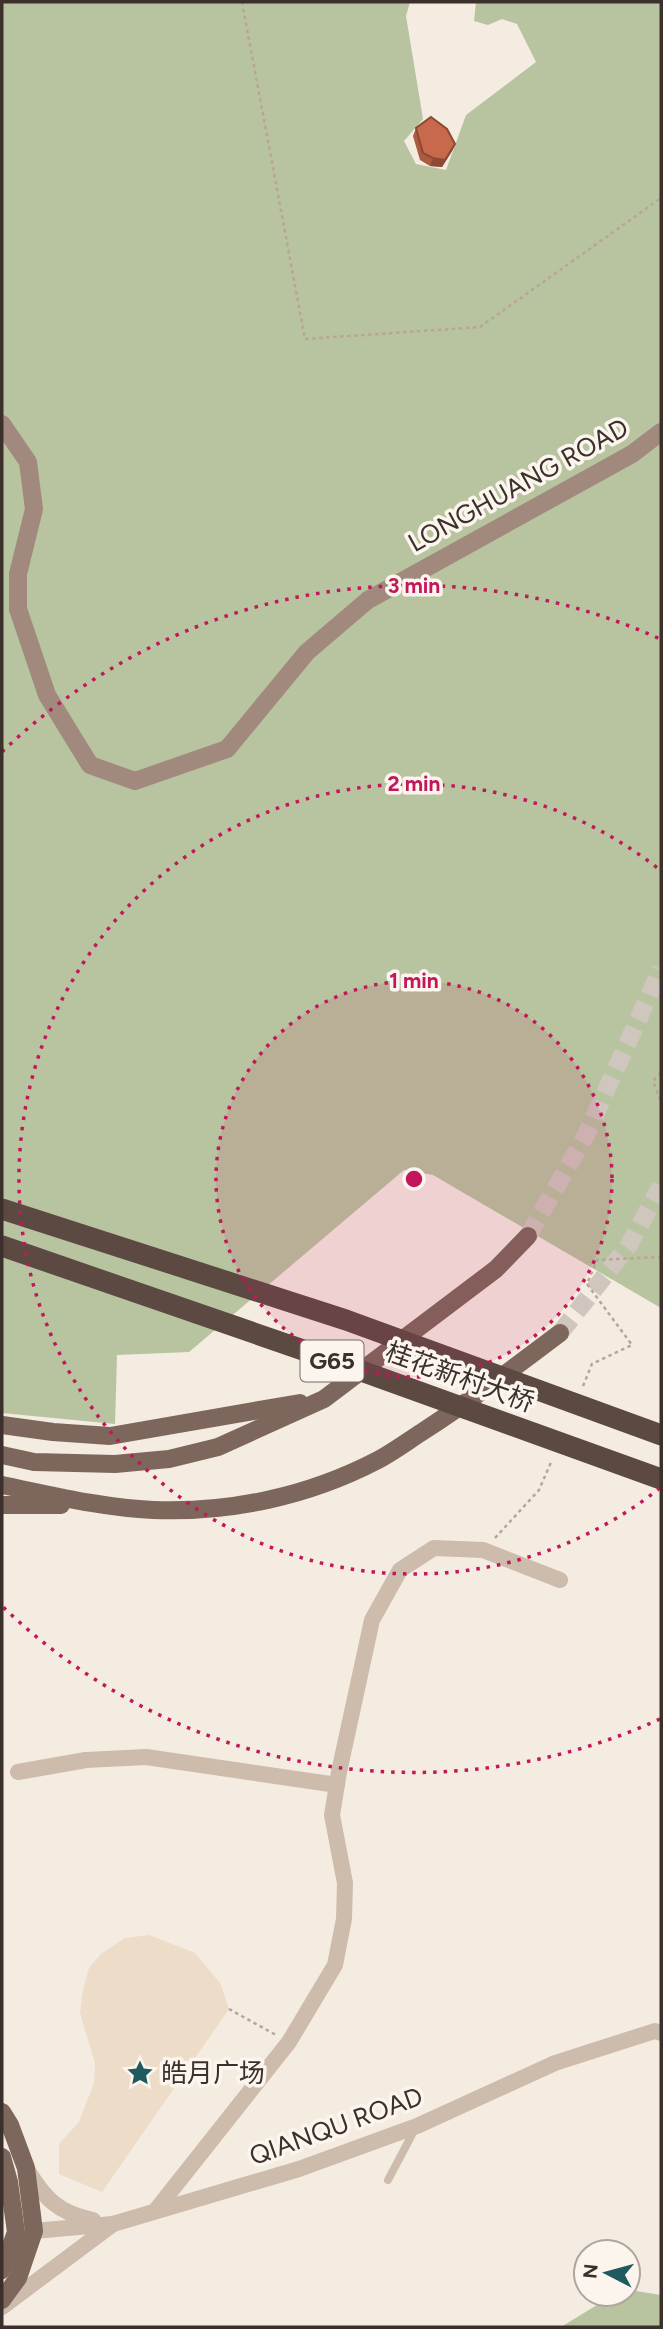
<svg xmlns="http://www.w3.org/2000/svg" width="663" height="2329" font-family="Figtree,'Noto Sans SC',sans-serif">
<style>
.green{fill:#b8c4a0}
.plaza{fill:#ecdcc8}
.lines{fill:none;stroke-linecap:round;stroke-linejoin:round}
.primary-tunnel{stroke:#cfc6bd;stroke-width:18;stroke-dasharray:18 9;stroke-linecap:butt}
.path{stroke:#b9a596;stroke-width:2.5;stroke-dasharray:3.5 3.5;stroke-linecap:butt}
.service{stroke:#cdbbac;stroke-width:8}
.minor{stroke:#cdbbac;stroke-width:16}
.secondary{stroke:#a18a7d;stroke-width:18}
.primary{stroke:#7d675c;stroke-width:18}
.motorway-bridge{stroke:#5c4a42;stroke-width:21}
.wall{fill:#ac5a40}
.shaded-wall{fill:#8c4a34}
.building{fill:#c8694b;stroke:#8c4a34;stroke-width:2}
.ring{fill:none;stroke:#c2185b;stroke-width:3.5;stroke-dasharray:3.5 7}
.labels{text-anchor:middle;stroke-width:7;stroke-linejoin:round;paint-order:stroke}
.shield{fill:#fbf5ee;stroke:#756b66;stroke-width:2}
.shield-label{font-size:24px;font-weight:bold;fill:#3b302b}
.street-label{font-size:26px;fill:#3b302b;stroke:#fbf5ee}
.poi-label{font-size:26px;fill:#3b302b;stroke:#fbf5ee;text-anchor:start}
.centre{fill:#c2185b;stroke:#fbf5ee;stroke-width:3.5}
.ring-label{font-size:21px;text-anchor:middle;font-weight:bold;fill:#c2185b;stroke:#fbf5ee;stroke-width:7;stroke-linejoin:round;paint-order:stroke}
</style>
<rect width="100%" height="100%" fill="#f4ebe1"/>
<g class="green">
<path d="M2 2H410L406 16 423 119 404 141 416 164 446 170 466 115 536 62 517 24 502 19 488 25 474 21 476 2H661V1308L433 1175 404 1170 189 1352 117 1355 115 1424 2 1413Z"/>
<path d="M636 2291 661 2295V2327H561L597 2305Z"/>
</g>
<path class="plaza" d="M149 1935 195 1953 220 1983 229 2009 102 2192 59 2174V2144L79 2122 94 2083 95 2063 80 2013 83 1990 89 1968 101 1954 125 1938Z"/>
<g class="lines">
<g class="primary-tunnel">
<path d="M528 1236 586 1135 661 969"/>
<path d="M560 1333 629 1245 661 1186"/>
</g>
<g class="path">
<path d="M242 2 305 339 480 327 661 198"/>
<path d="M661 1073 653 1081 661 1102"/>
<path d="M583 1386 592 1364 632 1345 587 1284 597 1260 661 1257"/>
<path d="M495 1538 539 1490 552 1460"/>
<path d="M229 2009 276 2035"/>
</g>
<path class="service" d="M388 2180 415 2129"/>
<g class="minor">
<path d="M18 1772 86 1760 146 1757 337 1785"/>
<path d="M26 2168C45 2199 58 2213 93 2220"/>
<path d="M156 2210 289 2042 335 1965 344 1919 345 1883 332 1815 339 1772 372 1620 400 1570 434 1548 483 1550 560 1580"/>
<path d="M22 2232 113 2224 299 2169 417 2126 555 2063 655 2031 661 2033"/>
<path d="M2 2307 113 2224"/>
</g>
<path class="secondary" d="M2 424 28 462 34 509 18 574V609L47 695 90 765 135 781 227 749 307 652 368 600 632 454 661 432"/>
<g class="primary">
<path d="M2 1425 53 1432 110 1436 300 1403"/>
<path d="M2 1455 34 1462 115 1464 169 1459 218 1447 324 1399 496 1269 528 1236"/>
<path d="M2 1485C51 1495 103 1508 153 1510 231 1513 309 1496 378 1460 393 1452 408 1441 422 1432 470 1401 515 1367 560 1333"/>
<path d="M2 1505H61"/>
<path d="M2 2112 10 2125 26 2168 34 2231 18 2278 2 2300"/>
<path d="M2 2157 9 2182 16 2232 2 2270"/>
</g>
<g class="motorway-bridge">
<path d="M2 1209 346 1320 661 1435"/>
<path d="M2 1246 306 1351 661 1479"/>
</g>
</g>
<path class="wall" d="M416 128 455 144 452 151 442 167 430 166 420 160 413 136Z"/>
<path class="shaded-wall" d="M455 144 452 151 442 167 430 166 433 158Z"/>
<path class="building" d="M431 117 447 129 455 144 445 160 433 158 423 153 416 128Z"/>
<circle cx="414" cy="1179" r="198" fill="#c2185b" fill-opacity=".12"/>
<g class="ring">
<circle cx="414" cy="1179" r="198"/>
<path d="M660 1488A395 395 0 1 1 660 870"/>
<path d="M660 1719A593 593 0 0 1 2 1606M2 752A593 593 0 0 1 660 639"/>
</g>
<defs>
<g id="sight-bare" transform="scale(2.1)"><path d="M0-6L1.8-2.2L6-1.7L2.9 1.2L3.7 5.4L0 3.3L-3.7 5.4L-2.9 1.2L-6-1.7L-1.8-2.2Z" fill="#1f5a5e" stroke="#fbf5ee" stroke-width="2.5" paint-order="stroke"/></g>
</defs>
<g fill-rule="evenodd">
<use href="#sight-bare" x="140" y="2073"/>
</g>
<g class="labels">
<rect class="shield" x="300.5" y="1340.5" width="63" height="41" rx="5"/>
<g class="shield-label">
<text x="332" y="1369">G65</text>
</g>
<g class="street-label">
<text transform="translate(518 485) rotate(-29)" y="9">LONGHUANG ROAD</text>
<text transform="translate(460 1377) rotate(20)" y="9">桂花新村大桥</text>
<text transform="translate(336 2126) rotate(-20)" y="9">QIANQU ROAD</text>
</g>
<g class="poi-label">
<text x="161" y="2082">皓月广场</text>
</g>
</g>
<circle cx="414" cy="1179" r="10" class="centre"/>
<g class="ring-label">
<text x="414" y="593">3 min</text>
<text x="414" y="791">2 min</text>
<text x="414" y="988">1 min</text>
</g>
<rect width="663" height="2329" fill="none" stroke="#3b302b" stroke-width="7"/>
<g transform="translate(607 2273) rotate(276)"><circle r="33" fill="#fbf5ee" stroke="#aea6a0" stroke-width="2"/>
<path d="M0-5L12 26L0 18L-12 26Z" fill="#1f5a5e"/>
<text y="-10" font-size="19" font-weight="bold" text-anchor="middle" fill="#3b302b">N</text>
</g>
</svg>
